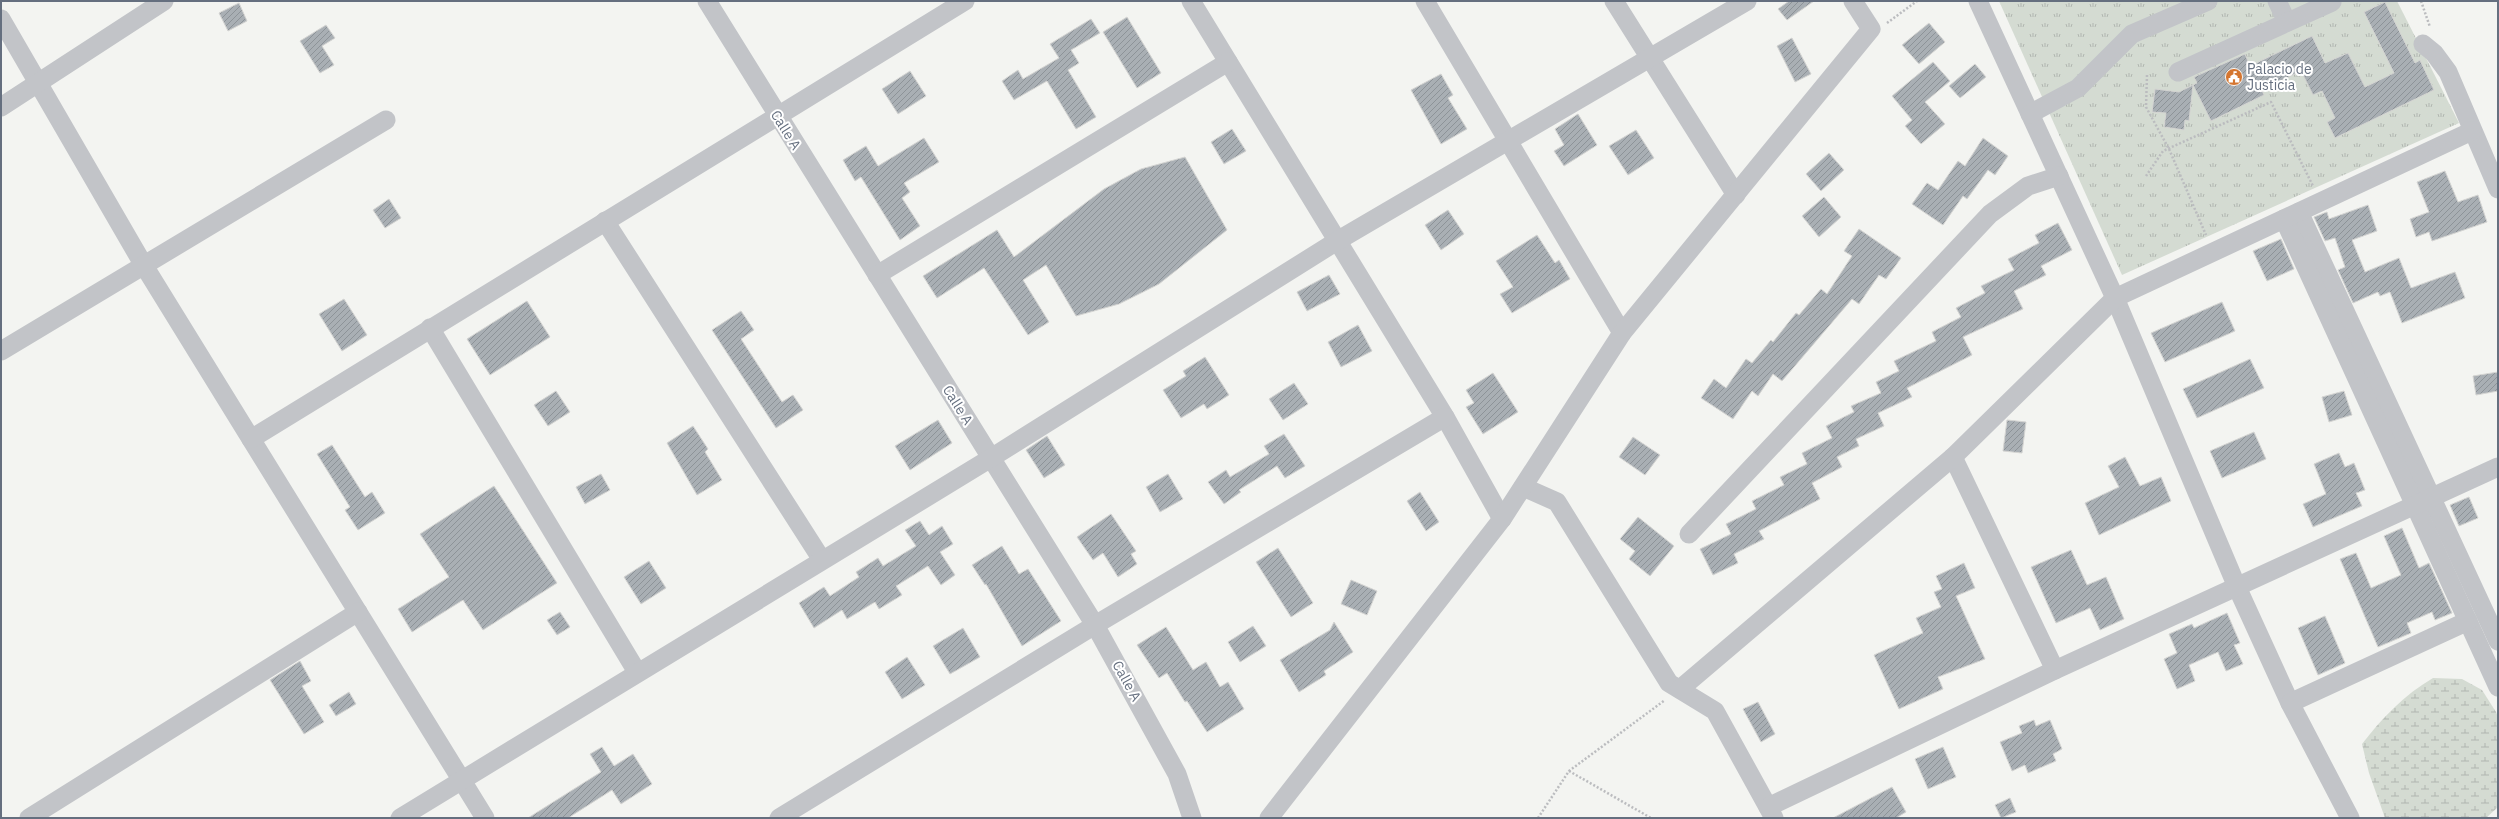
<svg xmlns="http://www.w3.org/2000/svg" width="2499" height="819" font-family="'IBM Plex Sans',sans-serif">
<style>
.grass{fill:url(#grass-tufts)}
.wetland{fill:url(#wetland-marsh)}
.building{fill:url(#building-hatch);stroke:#d5d5d3}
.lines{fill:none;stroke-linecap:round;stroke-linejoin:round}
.path{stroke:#bbbcbf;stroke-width:2.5;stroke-dasharray:2 2;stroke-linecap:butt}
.minor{stroke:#c2c4c8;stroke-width:19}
.labels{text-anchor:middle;stroke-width:4;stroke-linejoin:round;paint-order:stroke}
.poi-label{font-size:14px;fill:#656f7f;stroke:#fff;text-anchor:start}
.street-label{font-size:14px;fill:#656f7f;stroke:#fff}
</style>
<defs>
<pattern id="grass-tufts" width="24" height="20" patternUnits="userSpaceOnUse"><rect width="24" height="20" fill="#d4dbd2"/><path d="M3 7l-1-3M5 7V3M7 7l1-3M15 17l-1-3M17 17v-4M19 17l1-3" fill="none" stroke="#b0b6b0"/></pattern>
<pattern id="wetland-marsh" width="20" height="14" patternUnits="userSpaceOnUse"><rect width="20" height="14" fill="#d4dbd2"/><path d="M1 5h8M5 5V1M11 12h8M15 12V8" fill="none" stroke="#b0b6b0"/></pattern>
<pattern id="building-hatch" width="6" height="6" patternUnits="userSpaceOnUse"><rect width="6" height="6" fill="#a9afb4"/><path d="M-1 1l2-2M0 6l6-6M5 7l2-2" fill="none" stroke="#8d9398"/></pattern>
</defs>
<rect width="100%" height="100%" fill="#f3f4f1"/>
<path class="grass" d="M1999 1H2397L2459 123 2122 275Z"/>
<path class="wetland" d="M2433 678 2462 679 2482 690 2496 712 2498 717V807L2486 818H2385L2369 773 2362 744C2382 718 2404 695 2433 678Z"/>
<g class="building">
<path d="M1789 1H1814L1787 20 1778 9Z"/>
<path d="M2385 2 2415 63 2420 60 2434 90 2335 138 2327 122 2335 118 2322 91 2313 95 2301 71 2262 90 2264 95 2211 121 2193 85 2197 83 2194 77 2245 54 2250 66 2312 36 2325 63 2348 53 2365 87 2394 73 2364 12Z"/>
<path d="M239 3 247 21 228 31 219 13Z"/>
<path d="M1127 17 1161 73 1137 88 1103 32Z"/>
<path d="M1091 19 1100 33 1071 50 1079 63 1068 70 1096 117 1076 129 1047 81 1014 100 1002 81 1018 70 1023 79 1059 58 1050 44Z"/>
<path d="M1929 23 1945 42 1919 64 1902 45Z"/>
<path d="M326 25 335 38 322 46 334 65 320 73 300 41Z"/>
<path d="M1792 38 1811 74 1795 82 1777 46Z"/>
<path d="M1933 62 1950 81 1925 102 1945 124 1921 144 1905 126 1912 120 1892 96Z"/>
<path d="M1975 64 1986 77 1960 98 1949 86Z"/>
<path d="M910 71 926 96 898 114 882 89Z"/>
<path d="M1441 74 1453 95 1448 98 1467 129 1441 144 1411 90Z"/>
<path d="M2193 85 2189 121 2185 120 2184 130 2164 127 2166 113 2152 112 2155 89 2179 92Z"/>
<path d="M1578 114 1597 145 1564 166 1554 151 1564 145 1555 129Z"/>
<path d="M1232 129 1246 151 1224 164 1211 142Z"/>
<path d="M1636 130 1654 158 1628 175 1609 146Z"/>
<path d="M924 138 939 162 904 183 910 192 902 198 920 226 900 240 861 177 855 181 843 160 866 146 878 166Z"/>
<path d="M1983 138 2008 156 1995 175 1988 170 1967 199 1963 196 1943 225 1912 204 1927 183 1938 190 1958 161 1965 166Z"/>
<path d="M1829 153 1844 170 1821 191 1806 174Z"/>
<path d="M1185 157 1227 230 1159 284 1119 304 1076 316 1046 265 1023 280 1049 322 1028 335 984 268 937 298 923 276 997 230 1014 257 1104 189 1141 169Z"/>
<path d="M2445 171 2458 202 2478 195 2487 222 2432 241 2429 232 2416 237 2410 219 2429 212 2417 182Z"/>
<path d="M1824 197 1841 217 1819 237 1802 216Z"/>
<path d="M389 199 401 218 385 228 373 210Z"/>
<path d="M2368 205 2377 231 2352 240 2365 272 2399 258 2411 288 2455 272 2465 298 2402 323 2390 292 2380 296 2378 292 2353 303 2338 270 2345 267 2335 238 2325 241 2314 217 2327 212 2329 219Z"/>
<path d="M1448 210 1464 234 1441 250 1425 225Z"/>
<path d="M2058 223 2072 250 2041 266 2046 275 2014 291 2023 309 1963 337 1972 355 1907 388 1912 397 1878 413 1884 426 1856 439 1859 446 1837 457 1842 467 1812 483 1820 499 1759 531 1764 539 1734 554 1738 563 1713 575 1700 549 1731 534 1726 524 1756 509 1752 501 1784 485 1780 477 1807 464 1802 453 1832 438 1826 426 1854 412 1851 406 1881 393 1876 382 1899 371 1894 361 1936 341 1932 332 1961 317 1956 308 1985 293 1981 286 2014 270 2008 259 2039 243 2035 235Z"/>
<path d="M1859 229 1901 258 1886 279 1879 275 1859 304 1852 299 1782 381 1773 374 1758 396 1752 391 1733 419 1701 398 1714 379 1726 388 1746 359 1752 363 1771 340 1773 342 1796 313 1799 315 1821 289 1827 294 1852 256 1844 251Z"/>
<path d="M1537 235 1555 263 1559 260 1570 279 1512 313 1500 294 1513 287 1496 261Z"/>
<path d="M2281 239 2294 269 2267 281 2253 251Z"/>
<path d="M1329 275 1340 294 1307 311 1297 292Z"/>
<path d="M344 299 367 335 342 351 319 314Z"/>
<path d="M527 301 550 337 490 375 467 339Z"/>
<path d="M2222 302 2235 331 2165 362 2151 333Z"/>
<path d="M741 311 754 330 741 339 782 402 793 395 803 410 776 428 712 330Z"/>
<path d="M1358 325 1372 351 1341 367 1328 342Z"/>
<path d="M1205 357 1229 395 1207 409 1204 404 1181 418 1163 390 1186 376 1183 371Z"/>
<path d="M2250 359 2264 388 2197 418 2183 389Z"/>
<path d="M2498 372V391L2476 395 2473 376Z"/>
<path d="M1493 373 1518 412 1483 434 1466 407 1474 403 1466 390Z"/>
<path d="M1294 383 1308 404 1283 420 1269 399Z"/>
<path d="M556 391 570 412 548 426 534 405Z"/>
<path d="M2344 391 2352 415 2329 422 2322 397Z"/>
<path d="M938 420 952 443 910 470 895 446Z"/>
<path d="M2007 420 2026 422 2022 453 2003 451Z"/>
<path d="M693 426 708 449 705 452 722 480 697 495 667 443Z"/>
<path d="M2254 432 2266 459 2222 478 2210 451Z"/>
<path d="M1284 434 1305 466 1285 478 1277 466 1239 490 1241 492 1224 504 1208 482 1226 470 1230 477 1269 454 1264 446Z"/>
<path d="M1047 436 1065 465 1044 478 1026 450Z"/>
<path d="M1633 437 1660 455 1645 475 1619 457Z"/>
<path d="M332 445 365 497 372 492 385 513 358 530 345 510 350 507 317 454Z"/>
<path d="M2339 453 2345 467 2354 463 2365 490 2356 493 2362 506 2313 527 2303 504 2326 494 2314 464Z"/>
<path d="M2125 457 2140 486 2161 477 2171 501 2099 535 2085 503 2119 487 2108 466Z"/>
<path d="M601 474 610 490 585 504 576 487Z"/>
<path d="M1168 474 1183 499 1160 512 1146 487Z"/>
<path d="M494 486 557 583 483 630 463 600 412 632 398 609 449 577 420 534Z"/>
<path d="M1420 492 1439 522 1426 531 1407 501Z"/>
<path d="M2469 497 2478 518 2459 526 2450 505Z"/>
<path d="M1111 514 1136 551 1131 554 1137 564 1118 577 1103 553 1093 560 1077 537Z"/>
<path d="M1638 517 1674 546 1650 576 1629 559 1635 551 1620 539Z"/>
<path d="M920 521 929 535 942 526 953 544 940 552 955 575 941 585 928 566 896 586 902 595 879 609 875 602 847 619 842 610 814 628 799 603 824 587 830 596 859 577 856 572 878 558 883 566 916 546 905 530Z"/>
<path d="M2402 528 2419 568 2429 563 2452 613 2435 620 2432 612 2407 623 2411 633 2378 647 2340 559 2356 553 2371 588 2401 575 2384 536Z"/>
<path d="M1002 546 1019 574 1028 569 1061 621 1022 646 986 584 985 585 972 565Z"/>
<path d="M1278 548 1313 603 1291 617 1256 562Z"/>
<path d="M2071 550 2087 585 2106 577 2124 619 2100 630 2090 608 2056 623 2031 567Z"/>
<path d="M649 561 666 588 641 604 624 577Z"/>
<path d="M1964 563 1975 588 1956 596 1985 659 1938 677 1943 689 1899 709 1874 655 1923 633 1916 618 1941 607 1934 592 1942 589 1936 576Z"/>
<path d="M1351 580 1377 591 1367 615 1341 604Z"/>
<path d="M560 612 570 627 557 635 547 620Z"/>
<path d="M2227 613 2240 643 2234 645 2243 664 2226 671 2218 652 2189 665 2195 681 2177 689 2164 659 2177 653 2169 634 2192 624 2194 628Z"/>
<path d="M2325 616 2345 663 2318 675 2298 628Z"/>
<path d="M1334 622 1353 652 1324 671 1326 675 1299 692 1280 660 1330 630Z"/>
<path d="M1253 626 1266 646 1240 662 1228 642Z"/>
<path d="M1166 627 1193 670 1206 662 1220 687 1228 682 1244 709 1207 732 1187 701 1185 702 1167 673 1159 678 1137 645Z"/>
<path d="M963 628 980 657 950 674 933 646Z"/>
<path d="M907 657 925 685 902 699 885 672Z"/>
<path d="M300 661 311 681 302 686 324 722 304 734 270 680Z"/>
<path d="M349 692 356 704 336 716 329 705Z"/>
<path d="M1758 702 1775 734 1761 742 1743 709Z"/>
<path d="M2034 720 2036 726 2050 720 2062 749 2053 754 2056 761 2028 773 2025 765 2012 771 2000 742 2022 733 2019 726Z"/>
<path d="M602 747 614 766 633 754 652 784 621 804 612 790 568 818H528L601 772 590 754Z"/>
<path d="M1943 747 1956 777 1928 789 1915 759Z"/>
<path d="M1892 787 1906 812 1896 818H1833Z"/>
<path d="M2010 798 2016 812 2001 818 1995 805Z"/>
</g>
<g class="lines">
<g class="path">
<path d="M2421 1 2430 27"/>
<path d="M1887 23 1917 1"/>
<path d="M2147 75 2146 107 2169 149 2206 235"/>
<path d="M2146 176 2163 151 2271 102 2313 186"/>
<path d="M1569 771 1651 818"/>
<path d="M1538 818 1569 771 1665 700"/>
</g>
<g class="minor">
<path d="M707 1 1095 625 1177 774 1192 818"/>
<path d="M1191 1 1445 417 1502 519"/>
<path d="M1425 1 1622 333"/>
<path d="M1614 1 1736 195"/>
<path d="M1978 1 2115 298 2237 587 2290 703 2350 818"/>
<path d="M2277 1 2287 22"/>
<path d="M1 19 143 264 485 818"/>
<path d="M2423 44 2434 53 2448 72 2498 189"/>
<path d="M2178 72 2332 2"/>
<path d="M1 107 164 1"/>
<path d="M2030 114 2078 88 2132 34 2208 1"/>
<path d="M2299 212 2498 641"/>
<path d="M2284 219 2498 687"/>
<path d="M605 221 822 560"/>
<path d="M877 275 1228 62"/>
<path d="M430 328 637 672"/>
<path d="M1 351 386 120"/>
<path d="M251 439 965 1"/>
<path d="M1953 457 2055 670"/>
<path d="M1523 487 1557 502 1669 683 1715 711 1774 818"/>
<path d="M1689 534 1990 214 2028 186 2059 176"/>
<path d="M1680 689 1953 457 2115 298 2472 131"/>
<path d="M2290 703 2468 621"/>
<path d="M1768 807 2055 670 2498 467"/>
<path d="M29 818 358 612"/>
<path d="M400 818 991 458 1337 241 1747 1"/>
<path d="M779 818 1095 625 1445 417"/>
<path d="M1269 818 1502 519 1622 333 1871 29 1853 1"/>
</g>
</g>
<defs>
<g id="civic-disc" transform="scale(0.9)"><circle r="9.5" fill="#d57630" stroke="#fff"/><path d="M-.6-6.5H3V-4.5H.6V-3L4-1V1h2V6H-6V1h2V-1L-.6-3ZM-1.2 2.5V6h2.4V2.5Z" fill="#fff"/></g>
</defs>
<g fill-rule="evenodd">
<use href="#civic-disc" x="2234" y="77"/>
</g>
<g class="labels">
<g class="poi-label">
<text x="2247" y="74">Palacio de<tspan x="2247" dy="16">Justicia</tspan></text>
</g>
<g class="street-label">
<text transform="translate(786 130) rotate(58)" y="5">Calle A</text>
<text transform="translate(958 405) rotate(58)" y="5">Calle A</text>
<text transform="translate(1127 681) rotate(61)" y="5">Calle A</text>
</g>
</g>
<rect width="2499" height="819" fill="none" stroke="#656f7f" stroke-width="4"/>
</svg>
